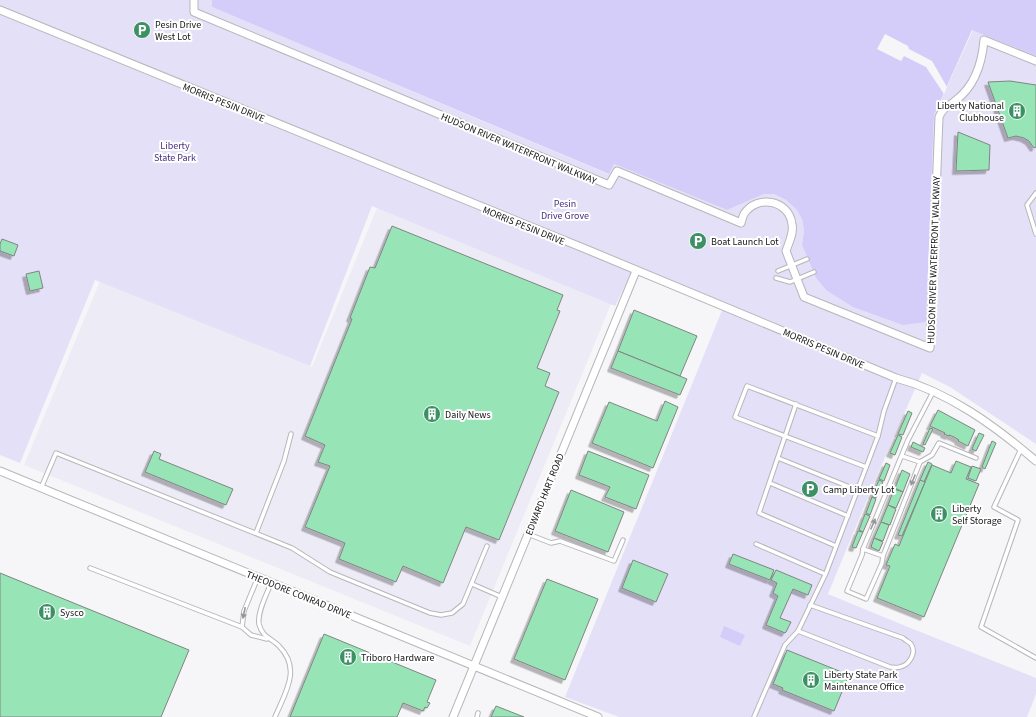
<svg xmlns="http://www.w3.org/2000/svg" width="1036" height="717" font-family="'Source Sans 3',sans-serif">
<style>
.built{fill:#edebf6}
.green{fill:#e4e0f7}
.water{fill:#d5cdf9}
.pier{fill:#f6f6f9}
.building{fill:#97e5b7;stroke:#818482;filter:url(#shadow)}
.lines{fill:none;stroke-linecap:round;stroke-linejoin:round}
.lane-casing{stroke:#b7b6ba;stroke-width:5.5}
.street-casing{stroke:#b7b6ba;stroke-width:9}
.lane{stroke:#fff;stroke-width:3.5}
.street{stroke:#fff;stroke-width:7}
.oneway{fill:#979797}
.labels{text-anchor:middle;stroke-width:4;stroke-linejoin:round;paint-order:stroke}
.poi-label{font-size:10px;fill:#171718;stroke:#fff;text-anchor:start}
.street-label{font-size:10px;fill:#171718;stroke:#fff}
.park-label{font-size:10px;fill:#482f80;stroke:#fff}
</style>
<defs>
<filter id="shadow"><feDropShadow dx="-3.5" dy="3.5" stdDeviation="0" flood-color="#0004"/></filter>
</defs>
<rect width="100%" height="100%" fill="#f6f6f9"/>
<path class="built" d="M377 208 611 304 470 646 24 465 100 281 312 367Z"/>
<path class="green" d="M0 0H212V7L608 174 614 164 727 210 764 194H774L786 200 796 209 802 219 804 231 802 245 816 278 826 290 926 322 934 115 973 30 1036 56V444L950 387 922 373 878 473 828 594 908 627 1036 678V694L1027 717H619L565 697 725 303 635 266 615 306 372 206 310 366 95 280 20 463 0 455Z"/>
<g class="water">
<path d="M212 0H1036V56L972 30 934 115 926 322 903 325 853 307 826 290 816 278 802 245 804 231 802 219 796 209 786 200 774 194H764L727 210 614 164 609 174 212 7Z"/>
<path d="M724 626 745 635 740 646 720 637Z"/>
</g>
<path class="pier" d="M885 34 908 46 909 49 932 61 947 87 944 94 926 67 904 56 901 61 877 49Z"/>
<g class="building">
<path d="M1010 81 1036 85V147L1034 148 1029 141 1024 138 1016 136 1008 138 988 82Z"/>
<path d="M958 132 990 145 989 170 956 171Z"/>
<path d="M392 226 563 295 557 310 560 311 537 368 550 373 545 386 559 392 499 540 466 527 443 583 403 566 396 582 339 559 345 543 305 527 330 466 318 462 325 445 305 436 352 319 350 318 370 267 375 268Z"/>
<path d="M2 239 18 245 14 256 0 251V244Z"/>
<path d="M39 271 43 288 30 291 26 274Z"/>
<path d="M634 310 697 336 680 376 618 351Z"/>
<path d="M618 351 687 379 680 395 611 368Z"/>
<path d="M665 401 678 407 653 468 592 443 609 402 657 421Z"/>
<path d="M938 410 975 430 968 446 958 441 959 440 954 437 949 435V436L944 434 945 433 930 426Z"/>
<path d="M908 411 912 413 903 435 898 434Z"/>
<path d="M930 428 933 429 925 445 923 444Z"/>
<path d="M979 433 984 435 976 451 972 449Z"/>
<path d="M898 435 902 437 895 455 890 453Z"/>
<path d="M992 441 996 443 985 469 982 467Z"/>
<path d="M913 442 925 448 923 452 911 447Z"/>
<path d="M154 451 161 454 159 459 233 489 226 505 145 472Z"/>
<path d="M588 451 649 475 636 509 605 497 610 487 579 475Z"/>
<path d="M956 461 971 467 966 479 979 484 924 617 877 598 890 566 886 565 895 544 899 546 932 465 951 473Z"/>
<path d="M928 462 932 464 924 482 920 480Z"/>
<path d="M886 463 890 465 884 481 879 479Z"/>
<path d="M972 466 981 469 976 481 968 478Z"/>
<path d="M902 470 910 474 903 492 895 488Z"/>
<path d="M879 480 883 482 876 498 872 496Z"/>
<path d="M920 480 925 482 902 536 898 535Z"/>
<path d="M894 489 903 492 896 508 888 505Z"/>
<path d="M571 490 624 512 608 552 555 531Z"/>
<path d="M872 497 876 499 870 515 866 513Z"/>
<path d="M888 505 896 509 890 525 881 522Z"/>
<path d="M865 514 870 516 863 532 859 530Z"/>
<path d="M881 522 889 525 883 541 874 538Z"/>
<path d="M858 531 863 532 856 548 852 547Z"/>
<path d="M874 538 883 542 879 551 871 547Z"/>
<path d="M733 554 774 570 770 580 729 564Z"/>
<path d="M633 560 668 574 656 602 622 588Z"/>
<path d="M776 570 812 585 808 595 793 589 780 618 791 622 786 632 785 633 766 625 778 596 773 593 777 583 771 580Z"/>
<path d="M0 573 189 650 161 717H0Z"/>
<path d="M547 579 598 599 565 680 514 659Z"/>
<path d="M324 634 436 680 427 702 430 703 427 708 425 707 423 711 403 703 397 717H290Z"/>
<path d="M787 650 849 675 834 711 782 690 783 688 773 684Z"/>
<path d="M496 706 524 717H491Z"/>
</g>
<g class="lines">
<g class="lane-casing">
<g id="lane">
<path d="M1036 193 1027 205 1036 234"/>
<path d="M778 271 807 259"/>
<path d="M776 278 790 282 814 272"/>
<path d="M796 404 759 513 836 546"/>
<path d="M1021 449 994 507 1018 520 981 627 1036 658"/>
<path d="M902 456 920 462 883 556 863 549 908 440 933 392"/>
<path d="M778 458 857 490"/>
<path d="M920 462 932 455 939 443 976 458"/>
<path d="M866 467 735 417 747 386 878 436"/>
<path d="M770 483 848 516"/>
<path d="M41 488 56 453 292 548 330 572 430 613 441 615 452 613 463 604 487 546"/>
<path d="M256 533 284 461 291 434"/>
<path d="M528 534 551 543 560 541 614 561 623 540"/>
<path d="M756 544 825 574"/>
<path d="M863 549 862 555 847 591 866 599 882 563 883 556"/>
<path d="M90 568 242 627"/>
<path d="M258 577 244 611 242 627 251 635 267 639"/>
<path d="M271 583C267 594 257 612 259 624 262 637 271 638 279 646 302 669 285 693 275 717"/>
<path d="M472 584 502 597"/>
<path d="M798 631 890 667C893 667 897 668 900 667 909 665 917 653 911 644 909 642 905 640 903 638L810 605"/>
<path d="M477 717 478 713"/>
<path d="M754 717 785 645 798 631 826 573 878 436 884 411 896 378"/>
</g>
</g>
<g class="street-casing">
<g id="street">
<path d="M194 0V12L609 185 617 171 741 223C742 220 743 216 744 214 757 194 789 200 792 224 794 233 789 242 786 251L804 297 930 348 939 117C944 106 947 108 956 100 975 86 982 63 984 40L1036 61"/>
<path d="M0 10 593 252 896 378C949 392 995 426 1036 461"/>
<path d="M0 471 598 717"/>
<path d="M453 717 636 271"/>
</g>
</g>
<use href="#lane" class="lane"/>
<use href="#street" class="street"/>
</g>
<defs><path id="oneway-solid" d="M-6-.8H1V-3.2L6.5 0L1 3.2V.8H-6Z"/></defs>
<g class="oneway">
<use href="#oneway-solid" transform="translate(913 480) rotate(112)"/>
<use href="#oneway-solid" transform="translate(873 524) rotate(-67)"/>
<use href="#oneway-solid" transform="translate(244 613) rotate(102)"/>
</g>
<defs>
<g id="parking-disc" transform="scale(0.9)"><circle r="9.5" fill="#3c9164" stroke="#fff"/><path d="M-3.5-5.5H1a3.5 3.5 0 0 1 0 7H-1V5.5H-3.5ZM-1-3.4V-.6H.8a1.4 1.4 0 0 0 0-2.8Z" fill="#fff"/></g>
<g id="building-disc" transform="scale(0.9)"><circle r="9.5" fill="#3c9164" stroke="#fff"/><path d="M-4-6H4V6H1V3H-1V6H-4ZM-2.5-4.3h1.7v1.8h-1.7ZM.8-4.3h1.7v1.8H.8ZM-2.5-1h1.7V.8h-1.7ZM.8-1h1.7V.8H.8Z" fill="#fff"/></g>
</defs>
<g fill-rule="evenodd">
<use href="#parking-disc" x="142" y="30"/>
<use href="#building-disc" x="1017" y="111"/>
<use href="#parking-disc" x="698" y="241"/>
<use href="#building-disc" x="432" y="414"/>
<use href="#parking-disc" x="810" y="489"/>
<use href="#building-disc" x="939" y="514"/>
<use href="#building-disc" x="47" y="612"/>
<use href="#building-disc" x="348" y="657"/>
<use href="#building-disc" x="811" y="680"/>
</g>
<g class="labels">
<g class="poi-label">
<text x="155" y="28">Pesin Drive<tspan x="155" dy="12">West Lot</tspan></text>
<text x="1004" y="109" text-anchor="end">Liberty National<tspan x="1004" dy="12">Clubhouse</tspan></text>
<text x="711" y="245">Boat Launch Lot</text>
<text x="445" y="418">Daily News</text>
<text x="823" y="493">Camp Liberty Lot</text>
<text x="952" y="512">Liberty<tspan x="952" dy="12">Self Storage</tspan></text>
<text x="60" y="616">Sysco</text>
<text x="361" y="661">Triboro Hardware</text>
<text x="824" y="678">Liberty State Park<tspan x="824" dy="12">Maintenance Office</tspan></text>
</g>
<g class="street-label">
<text transform="translate(224 102) rotate(22)" y="4">MORRIS PESIN DRIVE</text>
<text transform="translate(519 148) rotate(23)" y="4">HUDSON RIVER WATERFRONT WALKWAY</text>
<text transform="translate(524 225) rotate(22)" y="4">MORRIS PESIN DRIVE</text>
<text transform="translate(933 260) rotate(-88)" y="4">HUDSON RIVER WATERFRONT WALKWAY</text>
<text transform="translate(824 348) rotate(23)" y="4">MORRIS PESIN DRIVE</text>
<text transform="translate(544 494) rotate(-68)" y="4">EDWARD HART ROAD</text>
<text transform="translate(299 594) rotate(22)" y="4">THEODORE CONRAD DRIVE</text>
</g>
<g class="park-label">
<text x="175" y="149">Liberty<tspan x="175" dy="12">State Park</tspan></text>
<text x="565" y="207">Pesin<tspan x="565" dy="12">Drive Grove</tspan></text>
</g>
</g>
</svg>
